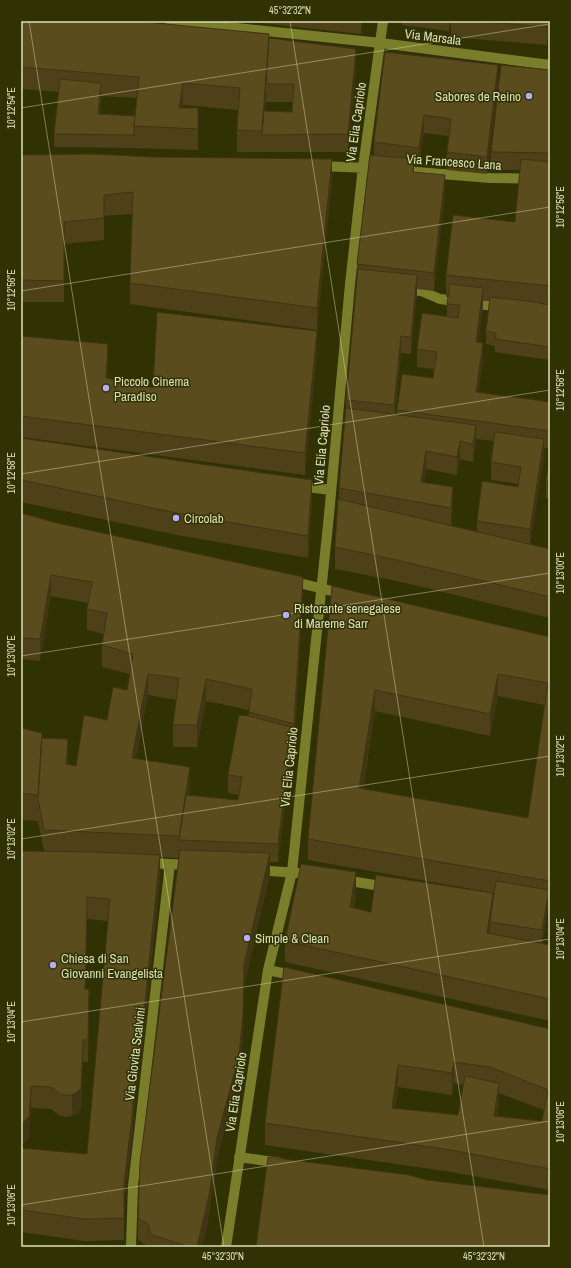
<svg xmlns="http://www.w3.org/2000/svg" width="571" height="1268" font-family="'Archivo Narrow',sans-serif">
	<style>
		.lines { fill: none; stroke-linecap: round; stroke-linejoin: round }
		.minor { stroke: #7a7e2b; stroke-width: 10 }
		.wall { fill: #4e4119; fill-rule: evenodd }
		.shaded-wall { fill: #403514 }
		.building { fill: #5b4c1d; stroke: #403514; fill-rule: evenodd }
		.ticks { fill: none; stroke: #dce0b8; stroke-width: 1; stroke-opacity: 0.45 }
		.poi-dot { fill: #b8abf7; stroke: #303204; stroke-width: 1.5 }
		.labels { text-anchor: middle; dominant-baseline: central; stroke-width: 3; stroke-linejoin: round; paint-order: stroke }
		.street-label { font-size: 13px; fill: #dce0b8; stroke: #303204 }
		.poi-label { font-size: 13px; fill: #dce0b8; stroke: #303204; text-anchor: start }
		.neatline { fill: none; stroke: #dce0b8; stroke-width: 1.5 }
		.ticks-label { font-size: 10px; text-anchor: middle; fill: #dce0b8 }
	</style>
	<rect width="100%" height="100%" fill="#303204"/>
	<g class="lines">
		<path class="minor" d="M170,21L381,43L550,65
			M319,166L369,168
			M405,171L490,178L550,179
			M404,290L421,291L440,299L502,307
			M299,486L331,490
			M291,581L344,594
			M147,863L191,865
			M256,870L298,873
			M344,880L387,887
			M268,970L296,976
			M239,1157L281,1163
			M131,1247L133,1186L170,864
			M226,1247L268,970L292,872L329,515L350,284L363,167L383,21"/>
	</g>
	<path class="wall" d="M21,21L269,38L356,67L348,152H237V130L238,110L183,105V108H198V150L134,148L54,147V134L59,92L21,89ZM101,96L137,98L135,116L100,114ZM266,99V102H293L292,112L265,111Z
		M242,21H362L361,34Z
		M402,21H451L449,31L402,25Z
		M451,21H550L547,45L451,37Z
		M385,52L498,83L487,174L447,170V152L449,136L424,133L419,166L414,165V172L445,193L434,291L417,289L411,354L401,353L395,415H397V410L433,378L434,369L417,367V349L447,317V304L448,297H446V275L515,222L520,170H491V152L550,70V360L495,352V346L486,344V331L490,301H483V306L478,342L483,361L478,392L550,402V448H544V457L530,544L550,549V618L397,581L335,569V547L339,500V488L346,412V400L357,278V264L374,155V142ZM476,439L494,441L491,462V480L518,484V487L477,521V532L451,526L453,505L424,482L426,469L457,475L460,459L473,462L476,443Z
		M21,155L332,181L317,330L130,304V283L132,214L104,216V240L64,244V302H21Z
		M21,336L108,366L107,378L153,388L317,353L305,475L21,437Z
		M21,438L312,502L308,558L177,535L21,502Z
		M550,460V499L546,498V480Z
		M21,513L303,599L294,745L291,758L278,862H270V874L244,986L243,1037L239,1076L217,1159L209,1217L202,1247H149L138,1240V1218L179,858L160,857V877L144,1034L135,1099L132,1139L124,1204V1240L84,1241L21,1232V1148L87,1154L108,921L87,919L85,989L89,1010L88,1062H83L81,1109L77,1114L72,1116L66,1117L60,1116L51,1109L31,1108L29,1139L21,1145L44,851L38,821L21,820V728L42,738L68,761V765L76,766L127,690L130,674L102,667V645L104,634L87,630V609L88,603L51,596L40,661L21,659ZM148,695L176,700L173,725V747H197L206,701L249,710V716L228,775V793L239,795L238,800L189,795L190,788L136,759Z
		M332,586L550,637V903H549L542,943L550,945V1021L285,962V941L356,894L354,908L371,912L493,903L494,893L308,860V839ZM498,696L545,705L528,818L363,789L375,711L490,736Z
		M284,967L550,1029V1190L451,1172L265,1145V1123ZM454,1083L463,1085L458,1115L395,1108L398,1087L452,1095ZM499,1093L544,1110L542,1121L497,1116L499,1105Z"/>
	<path class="shaded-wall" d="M361,21H362L361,34Z
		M449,21H451L449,31Z
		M548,21H550L547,45V27Z
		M269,34L266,84V99L263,135H262Z
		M356,49V67L348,152V134Z
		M498,65V83L487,174V157Z
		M101,83V96L98,127V114Z
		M183,83V105L180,128L179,108Z
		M424,115V133L419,166V148Z
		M332,159V181L317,330V308Z
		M414,159V176L413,172Z
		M445,175V193L434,291V273Z
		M417,275V293L411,354V337Z
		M483,288V306L476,360V342Z
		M317,331V353L305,475V453Z
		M401,336V353L394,423V405Z
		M483,343V361L476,410V392Z
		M108,344V366L106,400V378Z
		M476,425V443L473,462V444Z
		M544,439V457L530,547V529Z
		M460,441V459L457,475V457Z
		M426,451V469L421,500V482Z
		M312,480V502L308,558V536Z
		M453,487V505L451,526V508Z
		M51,575V596L40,661V639Z
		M303,577V599L294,745L291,758L278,862V844L291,741L294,728Z
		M148,674V695L132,780V758Z
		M498,674V696L490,736V714Z
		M206,679V701L197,747V725Z
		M375,690V711L359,810V788Z
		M68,739V761L66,786V764Z
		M190,767V788L182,840H179V836Z
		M270,853V874L244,986L243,1037L239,1076L217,1159L209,1217L202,1247H197L217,1138L244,964Z
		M160,855V877L144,1034L135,1099L132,1139L124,1204V1183L135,1077Z
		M356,872V894L350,929V907Z
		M549,890V903L542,943V930Z
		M493,893V915L490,922V935L487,933Z
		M87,897V919L85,1010V989Z
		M89,989V1010L88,1062V1040Z
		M83,1040V1062L81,1109L77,1114L72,1116V1095Z
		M454,1062V1083L452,1095V1073Z
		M398,1065V1087L392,1129V1108Z
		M499,1083V1105L494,1138V1116Z
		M31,1086V1108L29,1139L21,1145V1124Z"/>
	<path class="building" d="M21,21H135L269,34L262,131L237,130L240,88L183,83L179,108H198V129L134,126L139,77L21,67Z
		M476,21H548L547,27Z
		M269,38L356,49L348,134L262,135L264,111L292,112L294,84H266Z
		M385,52L498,65L487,157L447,152L451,119L424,115L419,148L374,142Z
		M501,65L550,70V153L491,152Z
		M60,79L101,83L98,114L135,116L134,126V135L54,134Z
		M92,154L153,157L332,159L317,308L130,283L133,192L104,195V218L64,222V281L21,280V155Z
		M370,155L414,159L413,172L445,175L434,273L357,264Z
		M521,159L550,162V286L446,275L453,215L515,222Z
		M358,269L417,275L411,337L401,336L394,405L346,400Z
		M450,284L483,288L476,342L483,343L476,392L550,402V431L397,410L402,374L433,378L437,352L417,349L422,313L458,318L460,305L447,304Z
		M490,297L528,301L550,305V347L495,339L496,333L486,331Z
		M157,312L317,331L305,453L21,416V336L108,344L106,378L153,388Z
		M346,408L476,425L473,444L460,441L457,457L426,451L421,482L453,487L451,508L339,488Z
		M495,432L544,439L530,529L477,521L482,481L518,487L521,467L491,462Z
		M21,438L312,480L308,536L177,513L21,480Z
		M550,460V481L546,480Z
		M338,499L550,549V597L397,560L335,547Z
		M21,513L57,523L303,577L294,724L249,712L252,689L206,679L197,725H173L179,678L148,674L132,758L190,767L179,836L44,830L38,799L42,738L68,739L66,764L76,766L84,715L107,720L113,687L127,690L133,654L102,645L107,613L87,609L92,582L51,575L40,639L21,638Z
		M332,586L550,637V881L308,839ZM498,674L548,683L528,818L359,788L375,690L490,714Z
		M239,715L249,716L294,728L291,741L278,844L179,840L186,795L238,800L242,777L228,775Z
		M21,728L42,733L38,795L21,793Z
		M180,850L270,853L244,964L243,1015L239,1055L217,1138L209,1195L197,1247H189L150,1234L149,1225L138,1218L140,1163Z
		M21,851L94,852L160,855L144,1012L135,1077L132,1117L124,1183V1218L84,1219L21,1210V1148L87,1154L110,899L87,897L85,989H89L88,1040H83L81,1088L77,1092L72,1095H66L60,1094L51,1087L31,1086L29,1117L21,1124Z
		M301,864L356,872L350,907L371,912L376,875L493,893L487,933L550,945V999L285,941Z
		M496,881L549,890L542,930L490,922Z
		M284,967L550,1029V1169L451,1150L265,1123ZM454,1062L490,1067L548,1090L542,1121L494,1116L499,1083L465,1076L458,1115L392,1108L398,1065L452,1073Z
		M268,1157L409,1175L427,1180L550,1195V1247H256Z"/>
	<path class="ticks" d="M29,21L224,1247M290,21L484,1247M21,108L550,24M21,291L550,207M21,474L550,390M21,656L550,573M21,839L550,756M21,1022L550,939M21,1205L550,1121"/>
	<g class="poi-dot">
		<circle cx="529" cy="96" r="4"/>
		<circle cx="106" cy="388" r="4"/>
		<circle cx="176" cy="518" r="4"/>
		<circle cx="286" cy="615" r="4"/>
		<circle cx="247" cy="938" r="4"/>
		<circle cx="53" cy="965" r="4"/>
	</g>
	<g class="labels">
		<g class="street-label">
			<text transform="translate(433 37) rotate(7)">Via Marsala</text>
			<text transform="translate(356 122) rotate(-82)">Via Elia Capriolo</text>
			<text transform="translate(454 162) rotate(4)">Via Francesco Lana</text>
			<text transform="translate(322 445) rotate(-85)">Via Elia Capriolo</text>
			<text transform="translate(289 767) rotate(-84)">Via Elia Capriolo</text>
			<text transform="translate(135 1054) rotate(-83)">Via Giovita Scalvini</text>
			<text transform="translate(236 1092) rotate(-81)">Via Elia Capriolo</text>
		</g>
		<g class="poi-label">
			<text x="521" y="96" text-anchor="end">Sabores de Reino</text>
			<text x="114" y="381">Piccolo Cinema<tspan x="114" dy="15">Paradiso</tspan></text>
			<text x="184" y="518">Circolab</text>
			<text x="294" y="608">Ristorante senegalese<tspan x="294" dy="15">di Mareme Sarr</tspan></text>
			<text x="255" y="938">Simple &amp; Clean</text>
			<text x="61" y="958">Chiesa di San<tspan x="61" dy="15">Giovanni Evangelista</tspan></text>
		</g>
	</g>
	<rect width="571" height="1268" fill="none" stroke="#303204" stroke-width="44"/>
	<rect x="22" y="22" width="527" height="1224" class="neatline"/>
	<g class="ticks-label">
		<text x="290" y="14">45°32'32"N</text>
		<text transform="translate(11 108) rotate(-90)" y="4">10°12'54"E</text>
		<text transform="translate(560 207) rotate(-90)" y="4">10°12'56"E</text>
		<text transform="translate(11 290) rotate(-90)" y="4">10°12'56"E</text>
		<text transform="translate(560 390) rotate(-90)" y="4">10°12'58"E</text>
		<text transform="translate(11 473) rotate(-90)" y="4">10°12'58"E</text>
		<text transform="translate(560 573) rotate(-90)" y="4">10°13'00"E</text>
		<text transform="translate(11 656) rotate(-90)" y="4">10°13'00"E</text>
		<text transform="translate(560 756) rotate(-90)" y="4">10°13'02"E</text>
		<text transform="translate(11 839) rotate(-90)" y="4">10°13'02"E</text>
		<text transform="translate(560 939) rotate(-90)" y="4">10°13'04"E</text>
		<text transform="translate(11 1022) rotate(-90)" y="4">10°13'04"E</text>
		<text transform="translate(560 1122) rotate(-90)" y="4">10°13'06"E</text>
		<text transform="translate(11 1205) rotate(-90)" y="4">10°13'06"E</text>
		<text x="223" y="1260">45°32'30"N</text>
		<text x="484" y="1260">45°32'32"N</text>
	</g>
</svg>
